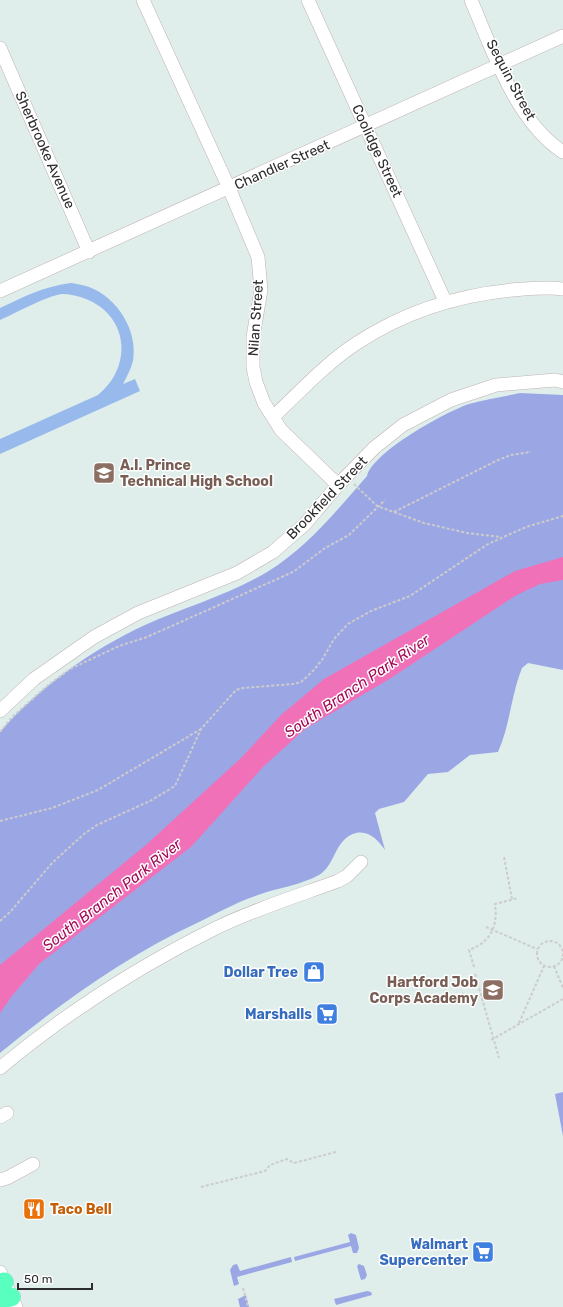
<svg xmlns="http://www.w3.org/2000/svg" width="563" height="1307" font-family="Rubik,sans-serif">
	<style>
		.green { fill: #9ba7e5 }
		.pitch { fill: #97b9ec }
		.water { fill: #f171b9 }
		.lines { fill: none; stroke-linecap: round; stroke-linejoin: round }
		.minor-casing { stroke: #c0b2b2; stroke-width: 14 }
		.highway-casing { stroke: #ccc; stroke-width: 20 }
		.path { stroke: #ccc; stroke-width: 2; stroke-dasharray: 3 2; stroke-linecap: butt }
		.minor { stroke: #fff; stroke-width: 13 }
		.highway { stroke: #59ffbe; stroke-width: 19 }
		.labels { text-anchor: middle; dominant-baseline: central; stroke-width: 3; stroke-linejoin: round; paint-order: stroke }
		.street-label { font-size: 14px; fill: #2c2c2c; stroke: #fff }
		.education-label { font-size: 14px; font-weight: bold; fill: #785e54; stroke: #fff; text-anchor: start }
		.shop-label { font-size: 14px; font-weight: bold; fill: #366cbe; stroke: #fff; text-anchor: end }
		.food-label { font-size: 14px; font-weight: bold; fill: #c56008; stroke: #fff; text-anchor: start }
		.water-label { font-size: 15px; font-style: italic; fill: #a20b54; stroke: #fff }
	</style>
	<rect width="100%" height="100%" fill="#dfeeea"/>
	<path class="green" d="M520,393L563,395V670L528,663L522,668C511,695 510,726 498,752L470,755L448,772L428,774L404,802L379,809L375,813L385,850C379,841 369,830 356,833C334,839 336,865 319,875C301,885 277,888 258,895C237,902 217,913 197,923C126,956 61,1003 0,1053V732C38,688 91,650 145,625C185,607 229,595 267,572C307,548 337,510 367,476C373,452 445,412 469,404C485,399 503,397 520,393Z
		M563,1092V1136L555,1094Z
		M351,1233L356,1235L359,1248L357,1253H353L351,1246L295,1261L294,1257L350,1242L348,1235Z
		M291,1257L292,1262L237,1277L239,1284L234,1286L230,1270L233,1265L237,1264L240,1271Z
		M359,1264L364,1266L367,1275L365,1279L361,1280L357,1266Z
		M367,1291L371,1292L372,1295L336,1305L334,1299Z
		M246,1295L249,1307H240L238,1299Z"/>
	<path class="pitch" d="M71,283C77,284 84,285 89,287C118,298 138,331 133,361C131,369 127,376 123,384L135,379L140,391L0,454V439L98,395C133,367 129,316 86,299C79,296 70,294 62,294C46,296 16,313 0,320V308C23,297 45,286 71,283Z"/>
	<path class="water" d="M563,557V580L540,584L515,596L391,678L305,729L263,767L191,847L39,964L12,996L0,1013V965L147,844L241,758L281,715L324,679L515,571Z"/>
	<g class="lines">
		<g class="minor-casing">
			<path id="minor" d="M143,0L229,188L258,257L261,290L253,337V367L256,382L264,403L281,430L338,485
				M308,0L445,301
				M471,0C492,49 516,122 563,152
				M0,48L89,252
				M0,291L563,36
				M273,417C300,392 326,363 357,343C407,310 465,293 524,289C537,288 550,287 563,289
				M0,711L34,679L94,637L138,613L237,573L273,552L305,524L338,485L374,448L403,425L451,400L496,385L555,380L563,382
				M0,1068C66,1013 139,966 216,928C255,909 297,896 338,881L347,876L361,862
				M0,1117L7,1113
				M0,1180L7,1178L33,1164
				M0,1272L16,1307"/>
		</g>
		<g class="highway-casing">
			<path id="highway" d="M0,1283L4,1282
				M0,1299L11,1297"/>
		</g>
		<path class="path" d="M354,484L377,506L424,523L467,533L501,537
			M394,512L498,460L511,455L531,452
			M0,732L12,717L47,686L70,669L119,646L147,637L293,572L325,548L349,535L385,500
			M0,821L52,808L98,790L201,729
			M504,857L512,899
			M0,921L11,911L52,863L84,834L97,825L150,801L175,786L201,729L236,690L243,688L293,684L301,682L312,672L322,660L334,639L348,624L371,611L410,596L488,544L526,527L563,516
			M486,927L537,949
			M537 954a13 13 0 1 1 26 0a13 13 0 1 1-26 0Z
			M554,966L563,988
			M474,967L469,950C491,942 498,926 495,904L518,898
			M475,974L499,1058
			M438,1001L463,995L462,991
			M519,1023L544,966
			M491,1040L563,999
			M201,1187L265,1171L270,1165L287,1159L294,1163L336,1152
			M243,1288L248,1307"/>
		<use href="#minor" class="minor"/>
		<use href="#highway" class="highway"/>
	</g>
	<defs>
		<g id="school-square" transform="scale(1.15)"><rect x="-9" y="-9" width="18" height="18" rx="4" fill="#8d6e63" stroke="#fff"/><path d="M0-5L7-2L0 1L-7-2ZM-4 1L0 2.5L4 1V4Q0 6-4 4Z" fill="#fff"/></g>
		<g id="shop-square" transform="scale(1.15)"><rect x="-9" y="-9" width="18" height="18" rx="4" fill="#3f7fe0" stroke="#fff"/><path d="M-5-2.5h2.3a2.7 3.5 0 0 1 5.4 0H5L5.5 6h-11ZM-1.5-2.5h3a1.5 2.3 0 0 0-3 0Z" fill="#fff"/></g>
		<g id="supermarket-square" transform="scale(1.15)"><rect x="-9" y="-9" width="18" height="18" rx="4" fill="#3f7fe0" stroke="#fff"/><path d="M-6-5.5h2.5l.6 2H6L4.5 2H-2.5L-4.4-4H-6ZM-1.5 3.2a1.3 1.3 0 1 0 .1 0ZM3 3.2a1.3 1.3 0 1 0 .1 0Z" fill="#fff"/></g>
		<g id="restaurant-square" transform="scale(1.15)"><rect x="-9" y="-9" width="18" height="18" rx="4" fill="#e8710a" stroke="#fff"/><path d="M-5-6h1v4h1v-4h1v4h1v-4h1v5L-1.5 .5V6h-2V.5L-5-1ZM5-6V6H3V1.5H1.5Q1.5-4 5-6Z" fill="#fff"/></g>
	</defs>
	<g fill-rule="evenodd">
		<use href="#school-square" x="104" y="473"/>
		<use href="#shop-square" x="314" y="972"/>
		<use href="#school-square" x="493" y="990"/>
		<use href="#supermarket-square" x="327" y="1014"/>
		<use href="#restaurant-square" x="34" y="1209"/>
		<use href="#supermarket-square" x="483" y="1252"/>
	</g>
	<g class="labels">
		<g class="street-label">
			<text transform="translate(511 80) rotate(62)">Sequin Street</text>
			<text transform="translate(45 150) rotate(66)">Sherbrooke Avenue</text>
			<text transform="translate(377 151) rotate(65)">Coolidge Street</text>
			<text transform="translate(282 165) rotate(-24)">Chandler Street</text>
			<text transform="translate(256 318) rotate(-86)">Nilan Street</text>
			<text transform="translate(327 498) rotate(-46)">Brookfield Street</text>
		</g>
		<g class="education-label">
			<text x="120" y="465">A.I. Prince<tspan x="120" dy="16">Technical High School</tspan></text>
			<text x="478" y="982" text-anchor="end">Hartford Job<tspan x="478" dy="16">Corps Academy</tspan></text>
		</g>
		<g class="shop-label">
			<text x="298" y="972">Dollar Tree</text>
			<text x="312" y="1014">Marshalls</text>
			<text x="468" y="1244">Walmart<tspan x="468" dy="16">Supercenter</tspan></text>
		</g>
		<g class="food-label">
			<text x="50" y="1209">Taco Bell</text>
		</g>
		<g class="water-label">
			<text transform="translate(357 686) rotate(-34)">South Branch Park River</text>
			<text transform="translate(112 895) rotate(-38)">South Branch Park River</text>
		</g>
	</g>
	<path d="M18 1283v6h74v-6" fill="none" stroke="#2c2c2c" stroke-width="2"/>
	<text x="24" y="1283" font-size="12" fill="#2c2c2c" stroke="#ffffff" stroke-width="3" paint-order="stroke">50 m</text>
</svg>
